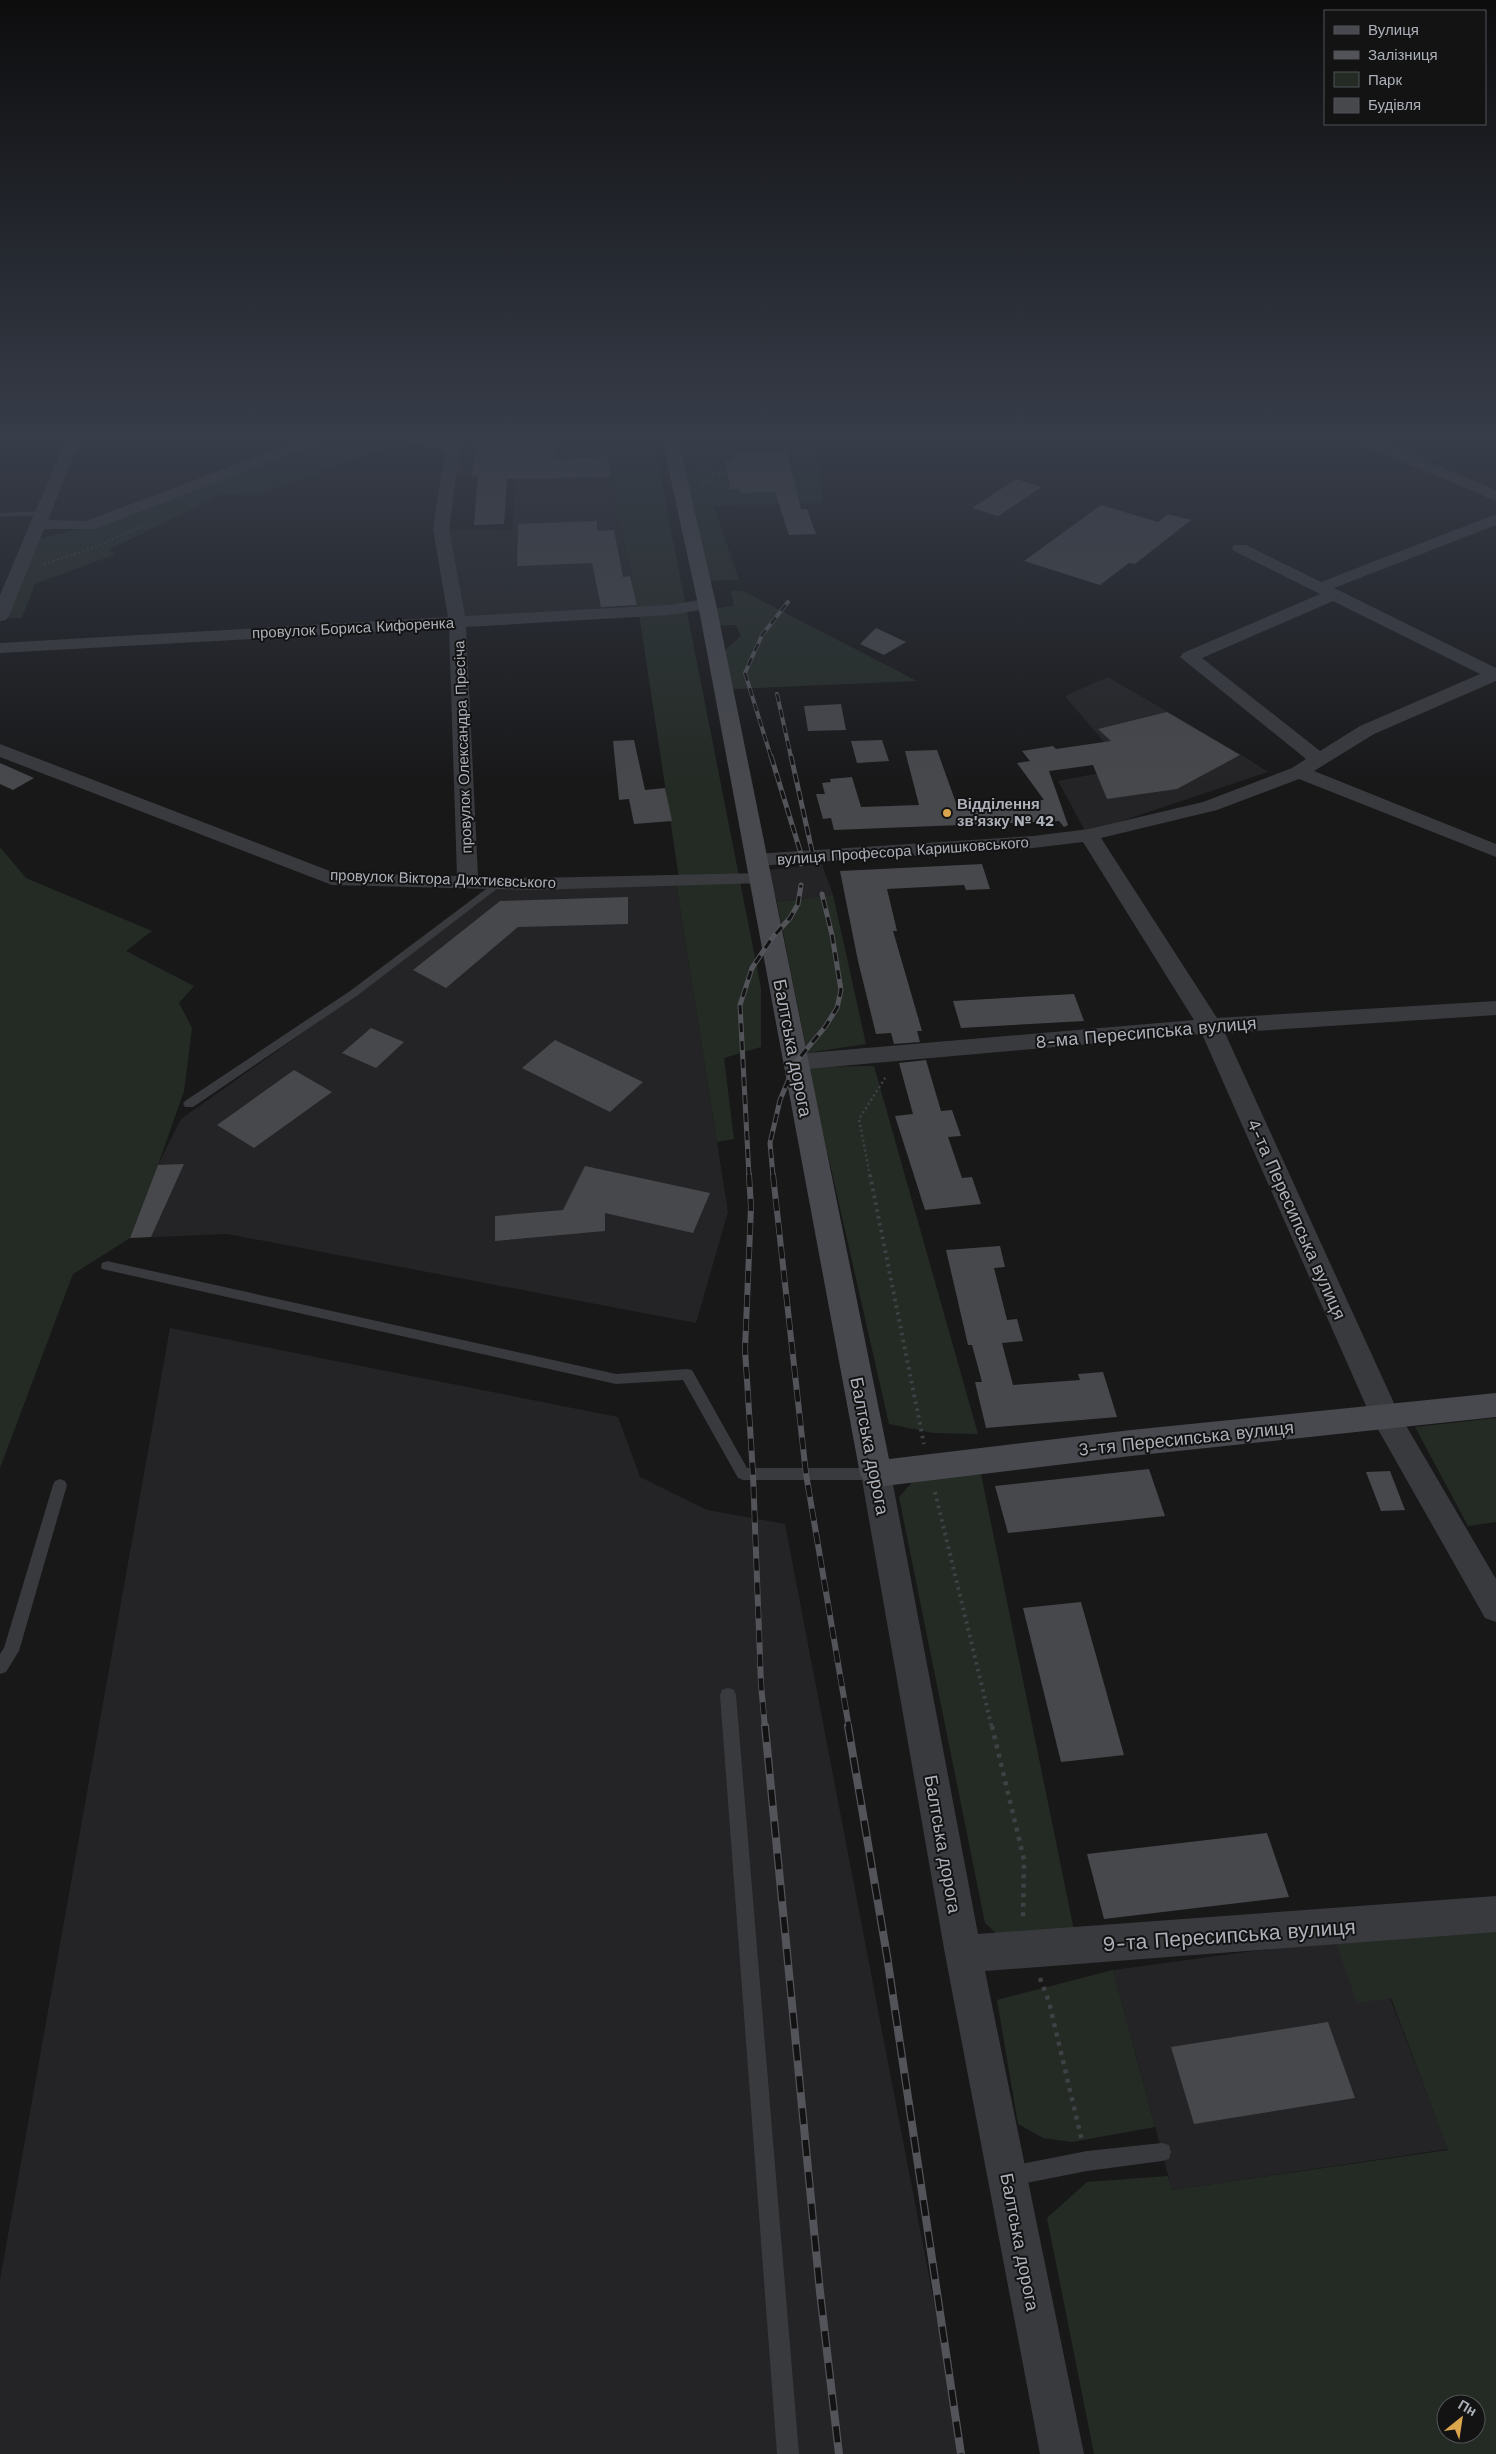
<svg xmlns="http://www.w3.org/2000/svg" width="1496" height="2454" font-family="'Work Sans',sans-serif">
	<style>
		.built { fill: #242426 }
		.green { fill: #242b25; fill-rule: evenodd }
		.building { fill: #47484c }
		.lines { fill: none; stroke-linecap: round; stroke-linejoin: round }
		.path-far3 { stroke: #3f4145; stroke-width: 2; stroke-dasharray: 2 2.5; stroke-linecap: butt }
		.path-far2 { stroke: #3f4145; stroke-width: 2.5; stroke-dasharray: 2 3; stroke-linecap: butt }
		.path-far1 { stroke: #3f4145; stroke-width: 4; stroke-dasharray: 2.5 4.5; stroke-linecap: butt }
		.path { stroke: #3f4145; stroke-width: 4.5; stroke-dasharray: 4 5.5; stroke-linecap: butt }
		.service { fill: #393a3e; fill-rule: evenodd }
		.minor { fill: #393a3e; fill-rule: evenodd }
		.secondary { fill: #48494e; fill-rule: evenodd }
		.rail-far3-casing { stroke: #535459; stroke-width: 4 }
		.rail-far2-casing { stroke: #535459; stroke-width: 5 }
		.rail-far1-casing { stroke: #535459; stroke-width: 6 }
		.rail-casing { stroke: #535459; stroke-width: 8 }
		.rail-far3 { stroke: #131314; stroke-width: 2.5; stroke-dasharray: 8; stroke-linecap: butt }
		.rail-far2 { stroke: #131314; stroke-width: 3; stroke-dasharray: 9; stroke-linecap: butt }
		.rail-far1 { stroke: #131314; stroke-width: 4.5; stroke-dasharray: 12; stroke-linecap: butt }
		.rail { stroke: #131314; stroke-width: 5.5; stroke-dasharray: 16; stroke-linecap: butt }
		.poi-dot { fill: #dba54e; stroke: #131314; stroke-width: 2 }
		.labels { text-anchor: middle; dominant-baseline: central; stroke-width: 4; stroke-linejoin: round; paint-order: stroke }
		.far-street-label { font-size: 15px; fill: #acb0b8; stroke: #131314 }
		.far-poi-label { font-size: 15px; font-weight: bold; fill: #acb0b8; stroke: #131314; text-anchor: start }
		.street-label { font-size: 18px; fill: #acb0b8; stroke: #131314 }
		.near-street-label { font-size: 21px; fill: #acb0b8; stroke: #131314 }
	</style>
	<rect width="100%" height="100%" fill="#181819"/>
	<path class="built" d="M423,439H605L609,473L638,610L460,620L444,529L512,530L516,476L450,477L454,447L445,440Z
		M1108,677L1245,757L1268,772L1086,833L1058,781L1126,768L1065,696Z
		M822,864L833,895L777,902L767,870Z
		M676,882L728,1212L696,1323L227,1234L130,1238L158,1165L181,1119L356,995L499,885Z
		M170,1328L618,1417L640,1477L707,1510L785,1524L963,2454H0V2280Z
		M1335,1940L1390,1998L1448,2149L1172,2190L1113,1970Z"/>
	<path class="green" d="M320,439L409,440L257,495L223,494L108,550L116,554L35,584L22,618H3L38,539L90,526Z
		M605,439H653L761,988V1047L724,1058L734,1139L717,1142L676,882L679,878L639,614L609,473Z
		M678,439H817L822,503L714,506L739,580L707,581Z
		M1367,439H1389L1443,457L1428,464Z
		M731,591H743L917,681L733,689L723,652L741,636L736,625L715,626L710,609L734,606Z
		M0,847L26,878L152,931L126,951L194,986L179,1003L192,1028L184,1091L158,1165L130,1238L73,1274L0,1468Z
		M833,895L866,1044L807,1053L777,902Z
		M874,1066L978,1434L933,1433L889,1424L808,1067Z
		M1496,1418V1522L1468,1526L1415,1427Z
		M981,1474L1077,1945L1014,1950L985,1923L899,1497L914,1480Z
		M1496,1928V2454H1094L1047,2218L1087,2182L1168,2176L1172,2190L1448,2150L1391,1998L1357,2003L1335,1940ZM1446,2404H1476V2434H1446Z
		M1113,1970L1155,2127L1072,2142L1043,2138L1018,2124L997,2000Z"/>
	<path class="building" d="M478,439L555,440V459L608,457L610,477L507,479L504,524L474,525L478,476L472,477Z
		M787,452L801,509H807L816,534L789,535L775,492L741,493L740,489H730L725,460H734L733,454Z
		M1016,479L1042,487L998,516L972,508Z
		M1101,505L1158,522L1168,514L1191,520L1135,564L1129,563L1100,585L1024,561Z
		M597,521V531L614,530L623,577L630,576L637,605L601,607L592,563L517,566L518,524Z
		M876,628L906,642L884,655L860,644Z
		M841,704L846,730L808,731L804,706Z
		M1167,712L1240,755L1177,789L1107,799L1093,765L1049,771L1068,825L1064,827L1059,821L834,830L831,818L823,819L816,794H825L822,783L831,782L830,779L852,777L861,807L919,805L905,751L937,750L956,803L1044,800L1017,763L1030,761L1022,751L1053,746L1056,749L1111,741L1098,729Z
		M634,740L645,790L665,788L672,821L634,824L629,799L619,800L613,741Z
		M882,740L889,761L857,763L851,741Z
		M0,763L34,778L13,790L0,784Z
		M982,864L990,889L966,890L964,885L887,889L897,931H893L922,1031H917L920,1042L894,1044L891,1033L876,1034L858,961L840,871Z
		M628,897V924L518,927L446,988L413,970L500,901Z
		M1074,994L1084,1021L961,1028L953,1001Z
		M371,1028L404,1042L376,1068L342,1053Z
		M555,1040L643,1082L610,1112L522,1068Z
		M926,1060L941,1111L952,1110L961,1136L948,1137L962,1178L972,1177L981,1204L925,1210L895,1116L913,1114L899,1063Z
		M294,1070L332,1092L254,1148L217,1125Z
		M184,1164L151,1237L130,1238L158,1165Z
		M585,1166L710,1193L693,1233L605,1213V1231L495,1241V1216L563,1210Z
		M1000,1246L1005,1267L994,1268L1007,1320L1017,1319L1023,1341L1002,1343L1013,1385L1080,1380L1078,1374L1103,1372L1117,1417L986,1428L975,1382H982L972,1345H968L946,1250Z
		M1149,1469L1165,1516L1008,1533L995,1486Z
		M1390,1471L1405,1510L1381,1511L1366,1472Z
		M1081,1602L1124,1755L1061,1762L1023,1608Z
		M1267,1833L1289,1897L1104,1919L1087,1854Z
		M1328,2022L1355,2098L1194,2124L1171,2047Z"/>
	<g class="lines">
		<path class="path-far3" d="M696,466H701L713,473L712,482H701
			M713,473H727
			M44,564L90,549L145,525"/>
		<path class="path-far2" d="M870,1176L859,1119L887,1075"/>
		<path class="path-far1" d="M870,1175L924,1444
			M935,1492L992,1728"/>
		<path class="path" d="M992,1726L1024,1860L1023,1920
			M1040,1978L1049,2002L1082,2141"/>
		<path class="service" d="M46,511V515H43L0,517V513Z
			M498,880L503,883L502,885L358,995L193,1107H185L183,1104L185,1101L350,991Z
			M107,1261L616,1374L687,1369L692,1370L747,1468H876L881,1470L883,1474L881,1478L876,1480H743L738,1478L683,1380L616,1384L102,1269L101,1266L102,1263Z
			M60,1479L65,1481L67,1485L19,1651L6,1672L0,1674V1654L4,1648L53,1485L55,1481Z
			M728,1688L734,1690L736,1695L799,2454H777L720,1695L722,1690Z
			M1162,2143L1169,2145L1171,2152L1169,2159L1162,2161L1087,2171L1011,2186L1004,2183L1001,2176L1004,2169L1011,2166L1087,2151Z"/>
		<path class="minor" d="M66,439H80L48,520L86,521L304,439H325L323,442L94,529H44L9,616L6,620L0,621V595Z
			M404,439H436L458,444L460,447L449,529L465,616L668,605L707,599L713,600L716,604L713,608L707,609L668,615L466,627L478,876L535,878L760,873L767,875L771,879L767,883L535,890L332,885L0,757V744L335,873L457,876L449,628L0,653V643L448,617L433,529L445,450L406,442Z
			M1354,439H1374L1496,490V501L1356,442Z
			M1496,514V525L1334,588L1496,668V681L1374,734L1314,771L1496,844V857L1299,779L1217,810L1101,838L1217,1018L1496,1001V1015L1225,1033L1398,1412L1496,1579V1622L1485,1618L1371,1417L1202,1034L796,1070L788,1068L784,1062L788,1056L796,1054L1194,1020L1083,842L1033,848L756,866L749,864L746,860L749,856L756,854L1033,836L1089,829L1203,802L1292,768L1306,759L1180,657L1183,653L1320,594L1234,551L1232,548L1234,545H1246L1321,582ZM1333,601L1480,674L1360,726L1320,751L1202,658Z
			M876,1462L887,1465L891,1474L978,1934L1496,1896V1932L985,1971L1084,2454H1040L945,1954L861,1474L865,1465Z"/>
		<path class="secondary" d="M662,439H678L716,604L889,1459L1131,1430L1496,1393V1417L1131,1456L876,1487L865,1483L860,1474L698,604Z"/>
		<g class="rail-far3-casing">
			<path id="rail-far3" d="M777,694L791,757
				M771,757L745,673L762,635L788,602"/>
		</g>
		<g class="rail-far2-casing">
			<path id="rail-far2" d="M771,756L802,857L801,864
				M791,756L814,860
				M749,1176L740,1005L752,968L772,938L790,918L798,904L801,885
				M773,1176L770,1143L780,1100L796,1062L825,1027L837,1008L841,990L832,935L822,894"/>
		</g>
		<g class="rail-far1-casing">
			<path id="rail-far1" d="M749,1175L751,1207L745,1349L753,1474L761,1684L765,1728
				M773,1175L806,1474L849,1728"/>
		</g>
		<g class="rail-casing">
			<path id="rail" d="M765,1726L820,2292L839,2454
				M848,1726L887,1956L961,2454"/>
		</g>
		<use href="#rail-far3" class="rail-far3"/>
		<use href="#rail-far2" class="rail-far2"/>
		<use href="#rail-far1" class="rail-far1"/>
		<use href="#rail" class="rail"/>
	</g>
	<linearGradient id="sky" x2="0" y2="1"><stop stop-color="#0d0d0e"/><stop offset="0.56" stop-color="#373d49"/><stop offset="1" stop-color="#373d49" stop-opacity="0"/></linearGradient>
	<rect width="1496" height="783" fill="url(#sky)"/>
	<circle class="poi-dot" cx="947" cy="813" r="5"/>
	<g class="labels">
		<g class="far-street-label">
			<text transform="translate(353 628) rotate(-3)">провулок Бориса Кифоренка</text>
			<text transform="translate(463 747) rotate(-92)">провулок Олександра Пресіча</text>
			<text transform="translate(903 851) rotate(-4)">вулиця Професора Каришковського</text>
			<text transform="translate(443 879) rotate(2)">провулок Віктора Дихтиєвського</text>
		</g>
		<g class="far-poi-label">
			<text x="957" y="804">Відділення<tspan x="957" dy="17">зв'язку № 42</tspan></text>
		</g>
		<g class="street-label">
			<text transform="translate(1146 1032) rotate(-5)">8-ма Пересипська вулиця</text>
			<text transform="translate(793 1048) rotate(79)">Балтська дорога</text>
			<text transform="translate(1297 1219) rotate(66)">4-та Пересипська вулиця</text>
			<text transform="translate(1186 1438) rotate(-6)">3-тя Пересипська вулиця</text>
			<text transform="translate(870 1446) rotate(79)">Балтська дорога</text>
			<text transform="translate(943 1844) rotate(80)">Балтська дорога</text>
			<text transform="translate(1020 2242) rotate(79)">Балтська дорога</text>
		</g>
		<g class="near-street-label">
			<text transform="translate(1229 1935) rotate(-4)">9-та Пересипська вулиця</text>
		</g>
	</g>
	<rect x="1324" y="10" width="162" height="115" fill="#131314" stroke="#505256"/>
	<rect x="1334" y="26" width="25" height="8" fill="#48494e" stroke="#505256"/>
	<text x="1368" y="35" font-size="15" fill="#acb0b8">Вулиця</text>
	<rect x="1334" y="51" width="25" height="8" fill="#535459" stroke="#505256"/>
	<text x="1368" y="60" font-size="15" fill="#acb0b8">Залізниця</text>
	<rect x="1334" y="72" width="25" height="15" fill="#242b25" stroke="#505256"/>
	<text x="1368" y="85" font-size="15" fill="#acb0b8">Парк</text>
	<rect x="1334" y="98" width="25" height="15" fill="#47484c" stroke="#505256"/>
	<text x="1368" y="110" font-size="15" fill="#acb0b8">Будівля</text>
	<g transform="translate(1461 2419) rotate(30)"><circle r="24" fill="#131314" stroke="#505256"/>
	<path d="M0-4L9 19L0 12L-9 19Z" fill="#dba54e"/>
	<text y="-8" font-size="14" font-weight="bold" text-anchor="middle" fill="#acb0b8">Пн</text>
	</g>
</svg>
